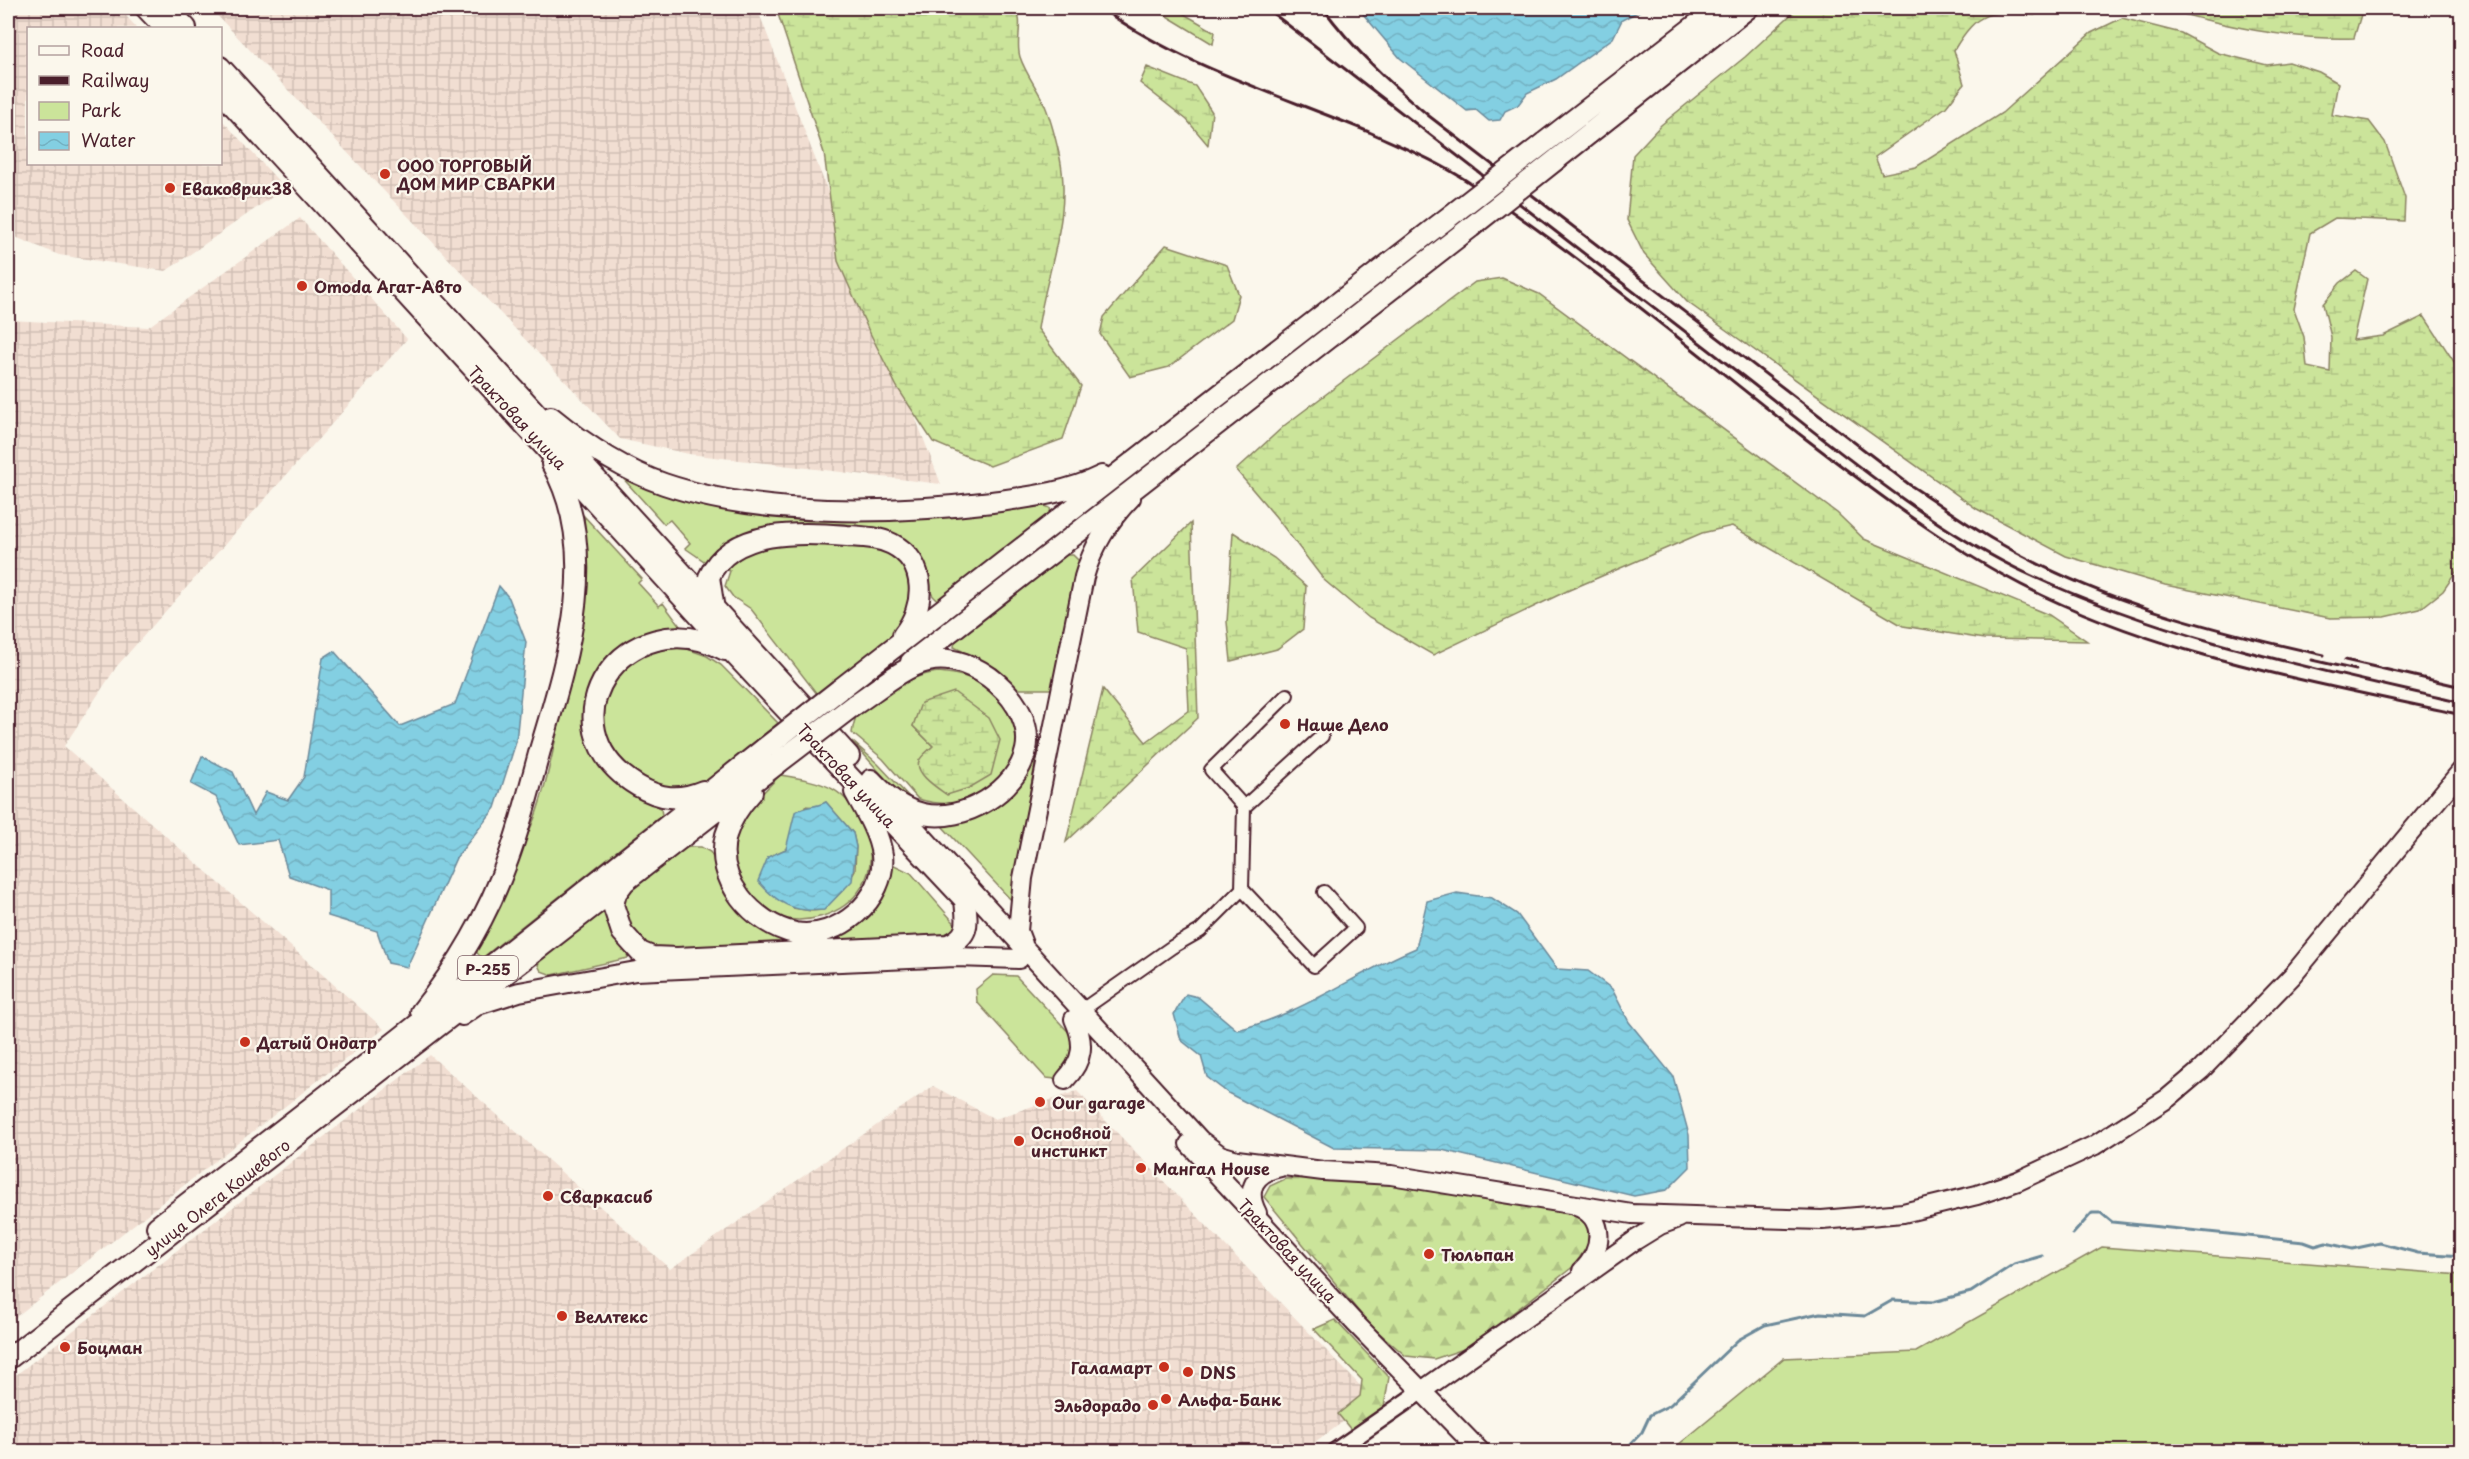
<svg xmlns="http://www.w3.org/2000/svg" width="2469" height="1459" font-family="'Playpen Sans',sans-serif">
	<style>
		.industrial { fill: url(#industrial-grid) }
		.green { fill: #cbe49a; stroke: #8a8262; stroke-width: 1.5; fill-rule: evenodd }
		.forest { fill: url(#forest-firs); stroke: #8a8262; stroke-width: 1.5 }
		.wetland { fill: url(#wetland-marsh); stroke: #8a8262; stroke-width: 1.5 }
		.water { fill: url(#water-waves); stroke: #6c8999; stroke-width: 1.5 }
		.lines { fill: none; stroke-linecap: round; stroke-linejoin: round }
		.stream { stroke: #6c8999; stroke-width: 3 }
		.minor-casing { stroke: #4a1f2b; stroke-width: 16 }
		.tertiary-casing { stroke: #4a1f2b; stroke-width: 20 }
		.secondary-casing { stroke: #4a1f2b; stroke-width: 22 }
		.primary-casing { stroke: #4a1f2b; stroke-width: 24 }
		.minor { stroke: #fbf7ec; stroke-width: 12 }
		.tertiary { stroke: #fbf7ec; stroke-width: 15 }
		.secondary { stroke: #fbf7ec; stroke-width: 18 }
		.primary { stroke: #fbf7ec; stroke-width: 20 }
		.rail { stroke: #4a1f2b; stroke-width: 3 }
		.primary-bridge-casing { stroke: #4a1f2b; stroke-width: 24; stroke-linecap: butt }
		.primary-bridge { stroke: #fbf7ec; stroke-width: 20 }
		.poi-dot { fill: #c8321e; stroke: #fbf7ec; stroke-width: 2 }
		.labels { text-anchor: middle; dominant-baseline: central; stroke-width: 4.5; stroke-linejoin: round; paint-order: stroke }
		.shield { fill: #fbf7ec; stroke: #7f6065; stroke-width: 1.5 }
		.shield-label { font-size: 15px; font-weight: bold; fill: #4a1f2b }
		.poi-label { font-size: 16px; font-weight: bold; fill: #4a1f2b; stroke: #fbf7ec; text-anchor: start }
		.street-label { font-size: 16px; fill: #4a1f2b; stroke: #fbf7ec }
	</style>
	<defs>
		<pattern id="industrial-grid" width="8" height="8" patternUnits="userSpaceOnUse" patternTransform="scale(1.5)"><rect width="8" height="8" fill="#f1ded2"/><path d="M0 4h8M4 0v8" fill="none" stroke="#d0beb4"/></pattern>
		<pattern id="forest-firs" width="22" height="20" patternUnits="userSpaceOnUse" patternTransform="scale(1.5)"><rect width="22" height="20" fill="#cbe49a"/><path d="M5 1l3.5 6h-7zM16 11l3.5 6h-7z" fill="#b0c385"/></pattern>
		<pattern id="wetland-marsh" width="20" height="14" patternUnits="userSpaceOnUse" patternTransform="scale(1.5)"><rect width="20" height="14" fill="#cbe49a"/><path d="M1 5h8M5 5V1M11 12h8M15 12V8" fill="none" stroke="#b0c385"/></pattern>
		<pattern id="water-waves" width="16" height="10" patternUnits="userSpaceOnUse" patternTransform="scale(1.5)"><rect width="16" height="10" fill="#83cfe2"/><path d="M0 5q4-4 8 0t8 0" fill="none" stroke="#73b1c2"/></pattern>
	</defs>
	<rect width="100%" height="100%" fill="#fbf7ec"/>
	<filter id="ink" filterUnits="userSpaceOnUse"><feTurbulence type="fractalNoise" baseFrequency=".0167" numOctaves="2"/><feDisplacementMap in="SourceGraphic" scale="12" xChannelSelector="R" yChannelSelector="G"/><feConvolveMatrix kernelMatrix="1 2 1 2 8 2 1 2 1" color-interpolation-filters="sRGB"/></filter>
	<g filter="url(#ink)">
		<path class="industrial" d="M8,8H119L137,28H28V164H220L221,119L285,188L166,271L59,255L8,234Z
			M210,8H757L941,484L689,454L620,439Z
			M300,218L407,339L117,666L64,746L384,1029L8,1323V320L148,327Z
			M430,1055L670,1269L933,1086L995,1119L1077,1091L1373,1399L1303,1452H8V1381Z"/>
		<path class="green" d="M610,464L723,503L1040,504L1050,508L1051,514L938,600C924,593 928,562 914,548C895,528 844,521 818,525C784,530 749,544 715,554L707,563L685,548L690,543L670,520L664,524Z
			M584,516L642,579L638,583L659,606L663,603L680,626L652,631L626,645L587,708L634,789L661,809L662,815L482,958L477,953V947C496,904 518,861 535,817C546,787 552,755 559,724C578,648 591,596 584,516Z
			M791,541L877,545L907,564L913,592L900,629L817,694L751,609L733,597L725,586L730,571L724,569C740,550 767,547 791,541Z
			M1063,555H1073L1080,562L1054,689H1019L996,668L954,647L955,639Z
			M679,646L707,656L721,665L778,723C760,738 742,752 724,767C718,772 711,780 703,784C665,799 616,768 605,730C596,697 623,663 652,650C660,647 671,647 679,646Z
			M939,672C975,675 1001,688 1014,722C1016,727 1020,735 1020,740C1018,767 989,796 963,802C949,805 932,803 918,799L883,759L852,733C853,727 854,720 857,715C868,696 917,674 939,672ZM922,703L948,795L919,761L933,746L913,726Z
			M852,741L878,764L912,800L897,792Z
			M1037,752L1011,900L942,826C987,821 1023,796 1037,752Z
			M780,775C823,782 847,786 865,830C899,919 756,960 735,867C732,853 732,837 739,823C749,805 766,790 780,775ZM826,802L853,833L856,847L855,870L844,889L823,910L811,911L793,908L768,857L786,849L805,806L818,807Z
			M692,847H701L710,852C717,862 717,876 722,887C744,933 780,932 824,939L890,863L911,873L958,927L946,934L665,955L631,936L621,898L683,848Z
			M606,912L626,949L628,958L552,975L541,971L538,965L540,961L597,915Z
			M993,975L1016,976L1077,1041L1074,1063L1056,1079L1046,1078L977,1002L976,989Z
			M2102,1247L2461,1275V1451L1672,1450L1784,1358L1916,1352Z"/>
		<path class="forest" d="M1391,1175L1571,1212L1588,1225V1245L1574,1266L1467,1348L1434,1359L1406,1356L1369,1324L1264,1197L1270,1186L1285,1179Z
			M1335,1320L1389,1377L1384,1407L1352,1431L1338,1414L1360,1396L1362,1380L1314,1329Z"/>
		<path class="wetland" d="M776,8H1016C1024,23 1015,41 1020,57C1025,72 1036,87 1043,101C1051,118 1056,140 1060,158C1072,217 1046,272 1038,329L1081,386L1063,439L990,466L933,442L897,387L868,329L838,261L824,153Z
			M1130,8H1174L1215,32L1213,44L1157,10Z
			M1798,8H2029L2034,15C1990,10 1978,10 1954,50L1964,84L1946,107L1875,157L1882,174L1916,167L2002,113L2091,33L2122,18L2181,33L2218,53L2267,65L2289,62L2319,72L2338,83L2332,115L2369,121L2385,142L2405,198L2404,221L2335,218L2310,233L2294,309L2304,337L2307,367L2330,372L2331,337L2323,304L2340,283L2356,271L2367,279L2353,340L2383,336L2424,316L2453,360L2462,379L2461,565L2443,591L2420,609L2385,617L2330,618L2165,585L2066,556L1977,509L1687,302L1644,254L1627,220L1633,155L1661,125L1745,57Z
			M2161,8H2363L2354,38C2288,40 2224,26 2161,8Z
			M1147,67L1195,86L1212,112L1208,145L1187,120L1140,83Z
			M1166,245L1227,265L1239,295L1232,319L1169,367L1130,377L1100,334L1104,317Z
			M1502,278L1539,294L1837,513L1864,539L2049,615L2087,641L1984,639L1903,626L1732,526L1702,533L1567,591L1433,655L1369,618L1324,580L1276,517L1236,470L1285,425L1475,282Z
			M1191,523L1198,718L1066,842L1103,689L1146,742L1189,710L1186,648L1138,632L1133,579Z
			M1233,532L1274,558L1306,586L1303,629L1277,649L1231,661L1227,622Z
			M954,692L989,718L1000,740L991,775L969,788L947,795C939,789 914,774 919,761C921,756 929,750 933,746L913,726L921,703Z"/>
		<path class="water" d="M1358,8H1645L1622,20L1613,38L1556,79L1527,93L1518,105L1505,111L1500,120L1489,121L1476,110L1467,111L1400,58Z
			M499,586L509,598L526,642L516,742L495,808L456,858L407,967L388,963L377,931L328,916V890L289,876L278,840L239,845L216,797L191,784L202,756L233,772L253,815L266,792L288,800L304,777L323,658L334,651L400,726L455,704Z
			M826,802L853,833L856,847L852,881L824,910C793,913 777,903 758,881L768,857L786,849L795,812C806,805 815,808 826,802Z
			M1457,893L1492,898L1517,914L1557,969L1588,971L1612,989L1629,1022L1673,1076L1689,1135L1690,1167L1667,1190L1634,1196L1442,1150L1334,1148L1228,1093L1207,1077L1201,1056L1181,1040L1174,1014L1186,994L1198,997L1237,1030C1300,1015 1356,973 1416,948L1427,901Z"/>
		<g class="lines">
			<path class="stream" d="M2073,1234L2092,1213H2101L2112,1222L2304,1242L2315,1246L2326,1243L2352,1249L2380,1243L2418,1253L2462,1256
				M1623,1452L1642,1432L1650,1415L1670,1405L1738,1340L1765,1325L1820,1313L1865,1316L1893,1300L1933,1302L1971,1292L2014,1264L2042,1256"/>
			<g class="minor-casing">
				<path id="minor" d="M1244,807L1322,736
					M1242,889L1314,966L1356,928L1324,892
					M1082,1010L1172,947L1200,931L1242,889L1244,807L1211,770L1287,695"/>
			</g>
			<g class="tertiary-casing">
				<path id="tertiary" d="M1334,1452L1423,1390"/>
			</g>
			<g class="secondary-casing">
				<path id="secondary" d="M890,801L1200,1140L1220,1155L1237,1160L1323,1171L1391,1175L1632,1214L1822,1220L1903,1213L1977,1195L2018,1181L2095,1145L2168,1098L2201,1070L2293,975L2462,770
					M1023,944L1018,931L1023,878L1084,577C1092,548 1110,519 1131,498
					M462,1016L478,1005L519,992L636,971L956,957L1019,959
					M1065,1080C1084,1060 1085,1043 1074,1019
					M1189,1144L1355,1323L1481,1452
					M1576,1206C1607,1217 1603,1252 1582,1271
					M1257,1213C1245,1190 1254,1172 1281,1167
					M1423,1390L1634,1241L1660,1225L1679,1218"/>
			</g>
			<g class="primary-casing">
				<path id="primary" d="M146,8L165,28
					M167,8L186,28
					M220,67L849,756
					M220,91L735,655L965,900C967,922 971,935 948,945L677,958L652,957L640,952L622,932L613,905L616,893L625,881
					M1544,143L1718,8
					M1557,159L1748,8
					M551,417C584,444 623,470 664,484C761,517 891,514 992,502C1030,497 1068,493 1102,476
					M714,610L709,577C731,528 803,532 847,536C862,537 878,537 892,544C928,562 926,607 903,635
					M911,662L1471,227
					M839,690L1458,210
					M854,705C876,691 902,667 928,661C973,650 1036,703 1026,750C1017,791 964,823 923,814C901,809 886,796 871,780
					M703,791C679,801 660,799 638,786C537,725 626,597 725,650
					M752,792C741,804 731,818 726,835C714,879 753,924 795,933C837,941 887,899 882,855C879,833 866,812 855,792
					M421,1012C457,968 489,913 508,859C521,824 530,786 540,750C567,660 602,553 552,464
					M157,1227L398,1040L765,748
					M8,1359L778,763"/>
			</g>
			<use href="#minor" class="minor"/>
			<use href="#tertiary" class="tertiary"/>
			<use href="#secondary" class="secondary"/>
			<use href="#primary" class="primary"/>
			<path class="rail" d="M1101,8C1182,66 1278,94 1369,132C1402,147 1437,161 1467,181C1584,258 1692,350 1802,436C1866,485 1930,534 2001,574C2142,653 2305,680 2462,715
				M1266,8C1422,129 1578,250 1735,370C1826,440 1926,527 2030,575C2170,640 2312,668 2462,703
				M1323,8C1353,49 1390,83 1429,116L1910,485C1938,503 1965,523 1994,540C2095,600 2210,630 2324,655
				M2312,660L2356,670
				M2345,660L2462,687"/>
			<g class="primary-bridge-casing">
				<path id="primary-bridge" d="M1458,210L1544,143
					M1471,227L1557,159
					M765,748L839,690
					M778,763L854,705"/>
			</g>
			<use href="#primary-bridge" class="primary-bridge"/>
		</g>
	</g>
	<g class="poi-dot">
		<circle cx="385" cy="174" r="6"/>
		<circle cx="170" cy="188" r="6"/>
		<circle cx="302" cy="286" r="6"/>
		<circle cx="1285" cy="724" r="6"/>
		<circle cx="245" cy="1042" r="6"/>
		<circle cx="1040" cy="1102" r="6"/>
		<circle cx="1019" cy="1141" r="6"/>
		<circle cx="1141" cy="1168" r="6"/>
		<circle cx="548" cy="1196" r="6"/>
		<circle cx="1429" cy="1254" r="6"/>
		<circle cx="562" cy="1316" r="6"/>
		<circle cx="65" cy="1347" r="6"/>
		<circle cx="1164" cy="1367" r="6"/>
		<circle cx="1188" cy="1372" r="6"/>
		<circle cx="1166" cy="1399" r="6"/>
		<circle cx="1153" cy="1405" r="6"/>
	</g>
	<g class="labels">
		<rect class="shield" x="458" y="956" width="60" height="24" rx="4.5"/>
		<g class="shield-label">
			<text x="488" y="968">Р-255</text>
		</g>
		<g class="poi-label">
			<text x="397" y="165">ООО ТОРГОВЫЙ<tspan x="397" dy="18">ДОМ МИР СВАРКИ</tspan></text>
			<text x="182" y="188">Еваковрик38</text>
			<text x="314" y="286">Omoda Агат-Авто</text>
			<text x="1297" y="724">Наше Дело</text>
			<text x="257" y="1042">Датый Ондатр</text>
			<text x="1052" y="1102">Our garage</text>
			<text x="1031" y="1132">Основной<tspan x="1031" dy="18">инстинкт</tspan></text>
			<text x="1153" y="1168">Мангал House</text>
			<text x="560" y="1196">Сваркаcиб</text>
			<text x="1441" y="1254">Тюльпан</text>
			<text x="574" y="1316">Веллтекс</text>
			<text x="77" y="1347">Боцман</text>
			<text x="1152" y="1367" text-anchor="end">Галамарт</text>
			<text x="1200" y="1372">DNS</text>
			<text x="1178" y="1399">Альфа-Банк</text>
			<text x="1141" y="1405" text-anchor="end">Эльдорадо</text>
		</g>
		<g class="street-label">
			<text transform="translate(518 417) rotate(47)">Трактовая улица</text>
			<text transform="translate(847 775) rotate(47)">Трактовая улица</text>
			<text transform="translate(217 1197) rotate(-38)">улица Олега Кошевого</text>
			<text transform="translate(1288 1250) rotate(47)">Трактовая улица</text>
		</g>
	</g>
	<rect width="2469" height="1459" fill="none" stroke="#fbf7ec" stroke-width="30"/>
	<rect x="15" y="15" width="2439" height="1429" fill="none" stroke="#4a1f2b" stroke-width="2" filter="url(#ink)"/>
	<rect x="27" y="27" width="195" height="138" fill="#fbf7ec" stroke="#b4a19f" stroke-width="1.5"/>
	<rect x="39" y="46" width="30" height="9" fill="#fbf7ec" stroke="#b4a19f" stroke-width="1.5"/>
	<text x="81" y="57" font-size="18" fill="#4a1f2b">Road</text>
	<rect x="39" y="76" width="30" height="9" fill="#4a1f2b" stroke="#b4a19f" stroke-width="1.5"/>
	<text x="81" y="87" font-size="18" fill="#4a1f2b">Railway</text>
	<rect x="39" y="102" width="30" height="18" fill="#cbe49a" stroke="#b4a19f" stroke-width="1.5"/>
	<text x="81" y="117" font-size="18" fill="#4a1f2b">Park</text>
	<rect x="39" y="132" width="30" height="18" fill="url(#water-waves)" stroke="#b4a19f" stroke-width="1.5"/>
	<text x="81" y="147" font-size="18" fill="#4a1f2b">Water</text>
</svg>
